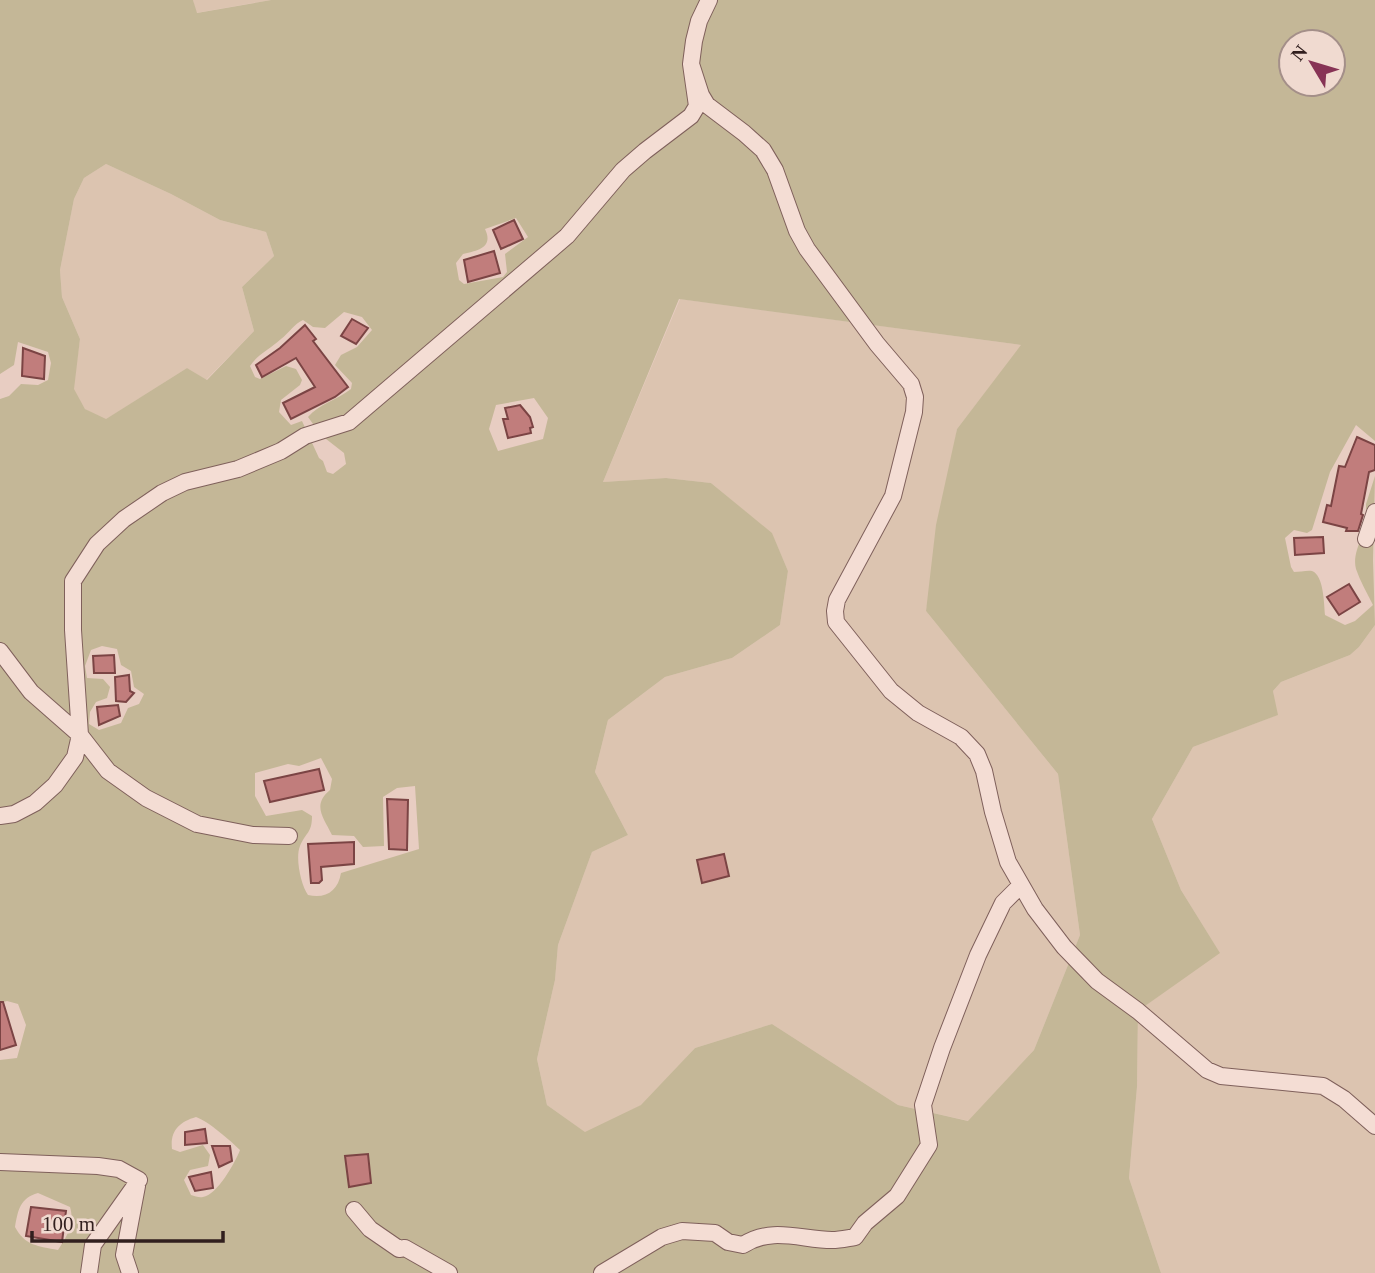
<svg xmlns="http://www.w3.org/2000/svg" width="1375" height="1273" font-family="'Times New Roman',serif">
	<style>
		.farmland { fill: #dcc4b0 }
		.green { fill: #c4b797; fill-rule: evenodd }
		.building { fill: #c17d7c; stroke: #7b4444; stroke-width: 2 }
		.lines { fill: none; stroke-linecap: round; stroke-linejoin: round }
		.minor-casing { stroke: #7f605b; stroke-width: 18 }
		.minor { stroke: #f4ddd4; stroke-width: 16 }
	</style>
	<rect width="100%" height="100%" fill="#e8cdc2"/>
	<path class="farmland" d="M193,0H271L196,13Z
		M106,164L171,194L220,220L266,232L274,256L242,287L254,331L206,380L187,368L105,420L85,409L73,389L80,339L62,297L60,270L74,199L84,178Z
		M680,299L1022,345L957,429L926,611L1058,774L1080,935L1034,1050L969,1121L898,1105L772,1024L695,1048L642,1105L586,1133L547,1105L537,1059L555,980L558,945L592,852L628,835L595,772L608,720L665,677L732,658L780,625L788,571L772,534L711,483L666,478L603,482Z
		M1375,625V1273H1161L1129,1178L1137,1087L1138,1011L1219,952L1181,890L1152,819L1193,747L1277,715L1273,691L1281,682L1350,655L1359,647Z"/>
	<path class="green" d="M0,0H193L197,13L271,0H1375V441L1356,425L1330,472L1312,530L1307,533L1294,530L1285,538L1291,567L1294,572C1299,572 1308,570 1312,571C1324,575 1324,605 1325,615L1345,625L1355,621L1373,605C1367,593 1360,581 1356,569C1351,551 1368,529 1372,511L1366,509V504L1375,476L1373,560L1375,625L1359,647L1350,655L1281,682L1273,691L1278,715L1193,747L1152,819L1181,890L1220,953L1138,1011L1137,1087L1129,1178L1161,1273H0V1060L17,1058L26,1025L18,1004L7,1001L0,1003V399L9,396L21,384L38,385L48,380L51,363L48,352L18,342L14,365L0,374ZM1291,42H1333V84H1291ZM106,164L171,194L220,220L266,232L274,256L242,287L254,331L207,380L187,368L106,419L85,409L74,389L80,339L62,297L60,270L74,199L84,178ZM516,218L528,237L505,254L507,272L503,277L464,284L459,280L456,263L463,254C477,251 494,248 485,229ZM679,299L1021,345L957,429L936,525L926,611L1058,774L1080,935L1034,1050L968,1121L898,1105L772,1024L695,1048L641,1105L585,1132L547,1105L537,1059L555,980L558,945L592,852L628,835L595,772L608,720L665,677L732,658L780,625L788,571L772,533L711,483L666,478L603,482ZM344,312L362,317L372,330L357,347L341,355L335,365L352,383L351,389C337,400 319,404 308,417L321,435L344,453L346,464L333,474L327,472L323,461L319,458L302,421L291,425L279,412L281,400L300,385L302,380L296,369L286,366L260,379L255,377L250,366C258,354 270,349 281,339C289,333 294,324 303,320L313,327L325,328ZM534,398L548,418L543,439L498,451L489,429L496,405ZM102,646L117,649L121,665L131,671L134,687L144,694L139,704L128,708L121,723L99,730L89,724L90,712L96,702L107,698L110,687L103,679L87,678L85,666L91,650ZM321,758L332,779L330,790C312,805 323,817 332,835L354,836L363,847L384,846L383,797L397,788L415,786L419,849L341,873C338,891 326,899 308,895C301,885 295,858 300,846C306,832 312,833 312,816L302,810L266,816L255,796V773L288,764L299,766ZM196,1117C208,1121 231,1141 240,1150C235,1163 217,1195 203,1197C199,1198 195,1196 191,1195L184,1180L190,1170L208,1166L210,1155L203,1145L180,1152L172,1149C170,1131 179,1122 196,1117ZM38,1193L70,1207C75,1224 67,1236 58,1250C38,1246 25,1246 15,1227C18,1210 20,1198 38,1193Z"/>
	<path class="building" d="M514,220L523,239L501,249L493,230Z
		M494,251L500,273L468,282L464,260Z
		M352,319L368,328L356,344L341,336Z
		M305,325L316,339L313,341L348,387L335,397L291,419L283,403L315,387L296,358L262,377L256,365L280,348Z
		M23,348L45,356L44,379L22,376Z
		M520,405L530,417L533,427L530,428L531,433L508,438L503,419H508L505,408Z
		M1357,437L1375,445V470L1369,472L1361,514L1363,515L1358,531H1346L1347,528L1323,522L1327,505L1331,506L1339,466L1345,467Z
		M1323,537L1324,553L1295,555L1294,538Z
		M1349,584L1360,602L1339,615L1327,597Z
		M114,655L115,673H94L93,656Z
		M129,675L130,691L134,693L126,702L116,701L115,677Z
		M118,705L120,716L99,725L97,707Z
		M319,769L324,790L270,802L264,781Z
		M387,799L408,800L407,850L389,849Z
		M354,842V864L321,867L322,880L319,883H311L308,844Z
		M724,854L729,876L702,883L697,860Z
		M0,1002H3L16,1045L0,1050Z
		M205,1129L207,1143L185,1145V1132Z
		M212,1146H230L232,1161L219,1167Z
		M368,1154L371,1183L349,1187L345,1156Z
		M211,1172L213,1188L195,1191L189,1177Z
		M31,1207L66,1211L62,1242L26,1236Z"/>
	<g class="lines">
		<g class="minor-casing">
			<path id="minor" d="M691,64L701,95L707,105L744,133L763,150L775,170L797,231L807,249L877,344L911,384L915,397L914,412L893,496L837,600L835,611L836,622L891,691L918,713L961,737L977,754L984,771L993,812L1008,862L1035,909L1064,947L1097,981L1138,1011L1207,1070L1221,1076L1323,1086L1344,1099L1375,1126
				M1366,539L1375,512
				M0,651L31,692L80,735L108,771L146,798L197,824L253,835L289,836
				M0,816L14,814L35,803L55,785L75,757L80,735L73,630V581L97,544L124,519L162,493L185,482L238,469L281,451L305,436L349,422L567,236L623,170L645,151L691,116L697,106L691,64L694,41L699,21L709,0
				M0,1162L98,1166L119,1169L139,1180
				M354,1210L370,1229L399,1249L405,1248L449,1273
				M89,1273L93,1245L139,1180
				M130,1273L124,1255L137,1186
				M602,1273L662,1237L682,1231L715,1233L728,1242L743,1245C772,1226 802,1240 832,1240C840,1240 848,1238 855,1237L865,1223L897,1196L929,1145L923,1105L942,1048L978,955L1003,903L1020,886"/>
		</g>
		<use href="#minor" class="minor"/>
	</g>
	<g transform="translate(1312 63) rotate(308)"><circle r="33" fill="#f0dad0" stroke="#a48f89" stroke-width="2"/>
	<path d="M0-5L12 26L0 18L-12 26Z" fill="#873355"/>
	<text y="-10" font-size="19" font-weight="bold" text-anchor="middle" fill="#311f1e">N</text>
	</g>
	<path d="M32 1231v10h191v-10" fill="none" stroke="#311f1e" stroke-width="3.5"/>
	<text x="42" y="1231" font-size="21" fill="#311f1e" stroke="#f0dad0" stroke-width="5" paint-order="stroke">100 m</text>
</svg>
